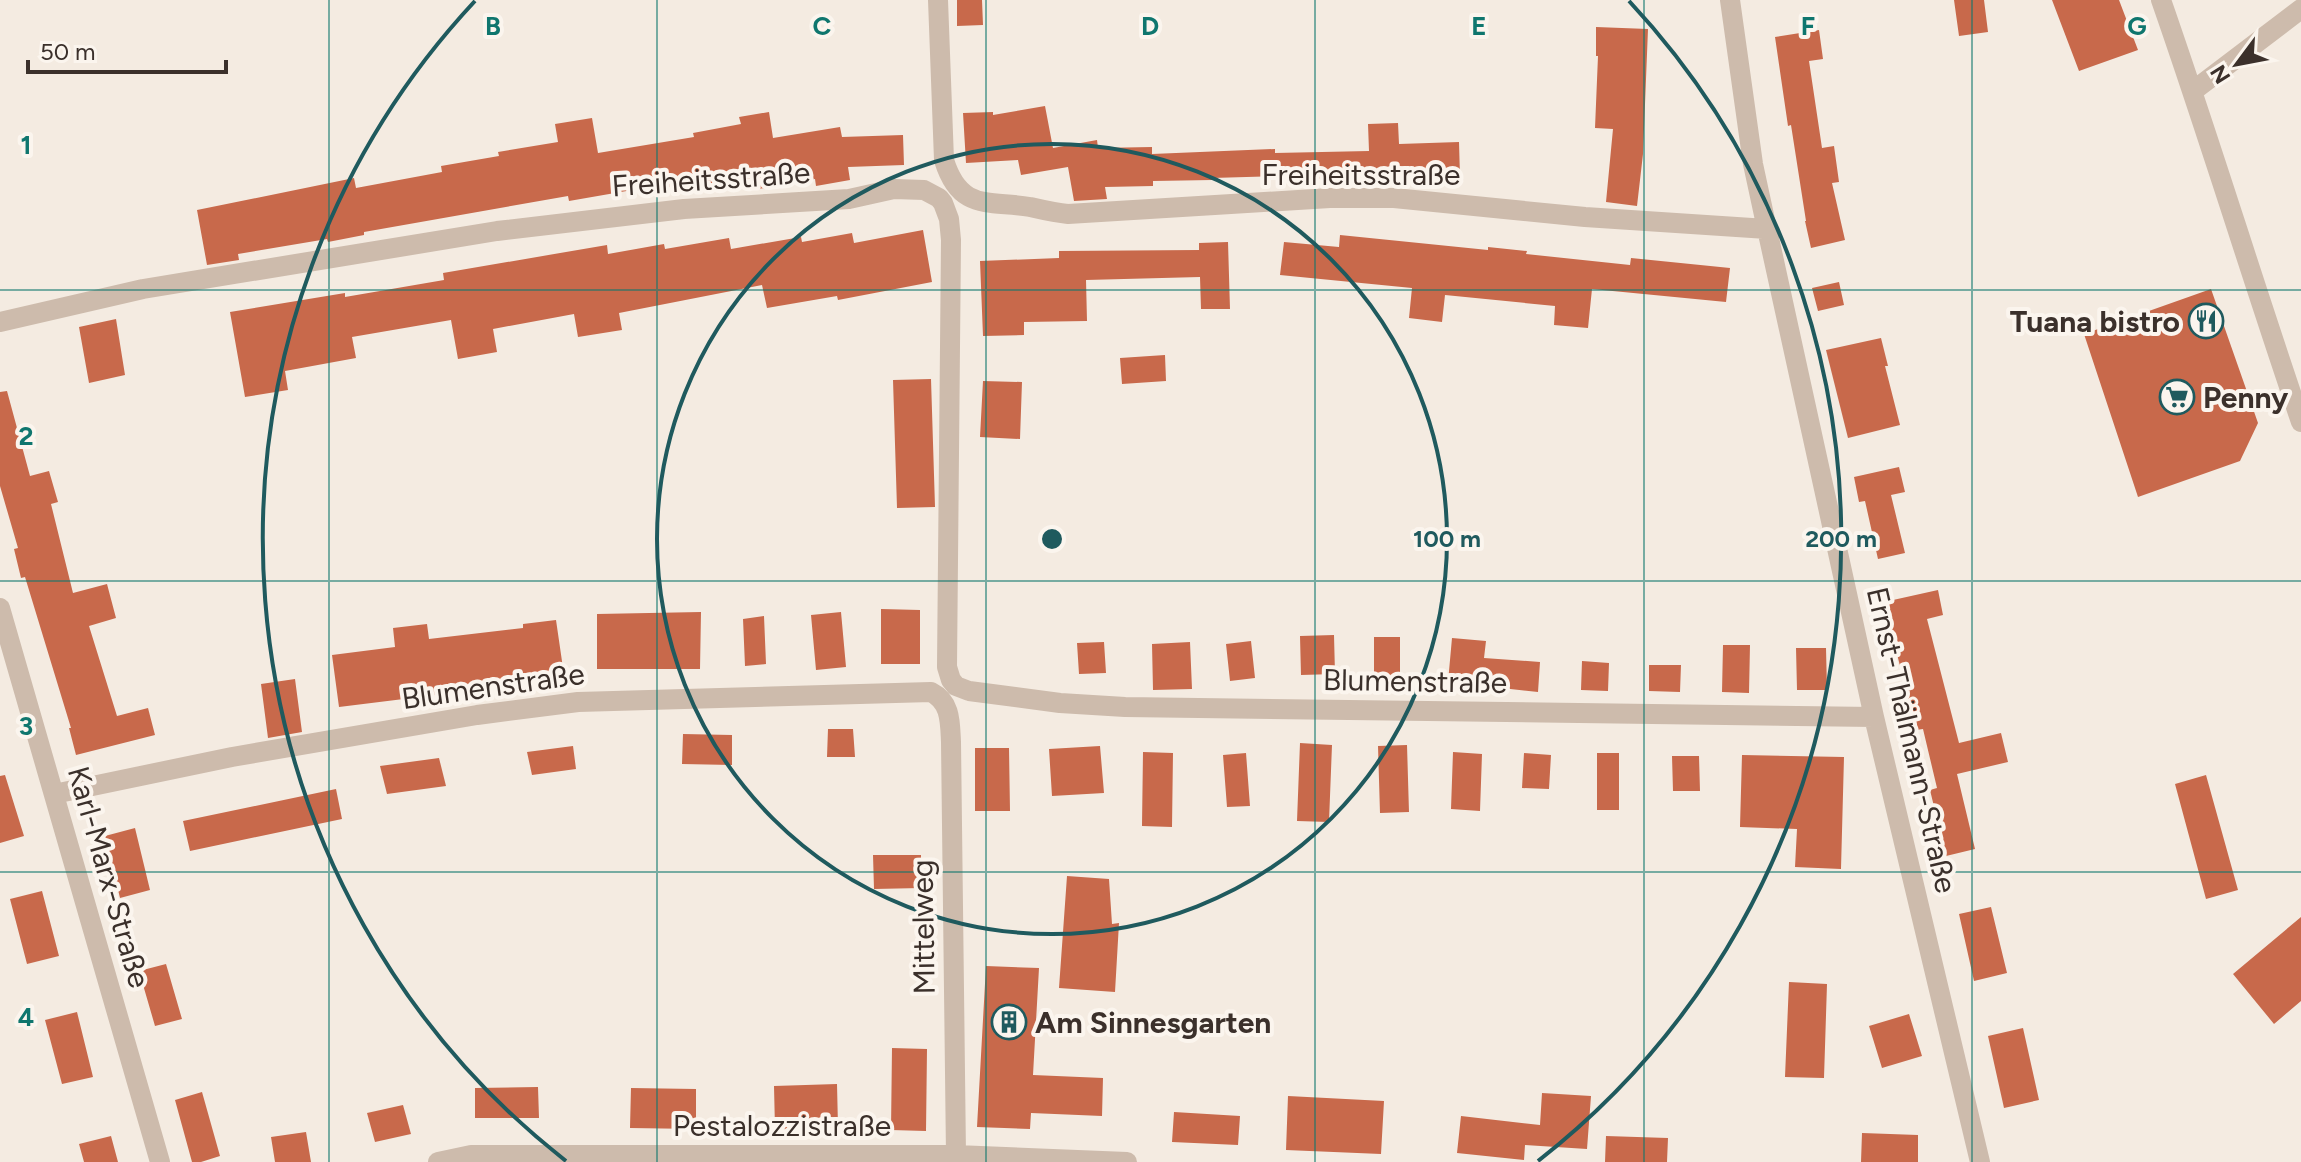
<svg xmlns="http://www.w3.org/2000/svg" width="2301" height="1162" font-family="Figtree,sans-serif">
	<style>
		.building { fill: #c8694b }
		.lines { fill: none; stroke-linecap: round; stroke-linejoin: round }
		.minor { stroke: #cdbbac; stroke-width: 20 }
		.grid { fill: none; stroke: #0f766e; stroke-width: 2; stroke-opacity: 0.55 }
		.ring { fill: none; stroke: #1f5a5e; stroke-width: 4 }
		.labels { text-anchor: middle; dominant-baseline: central; stroke-width: 8; stroke-linejoin: round; paint-order: stroke }
		.street-label { font-size: 30px; fill: #3b302b; stroke: #fbf5ee }
		.poi-label { font-size: 30px; font-weight: bold; fill: #3b302b; stroke: #fbf5ee; text-anchor: start }
		.grid-label { font-size: 26px; text-anchor: middle; font-weight: bold; fill: #0f766e; stroke: #fbf5ee; stroke-width: 8; stroke-linejoin: round; paint-order: stroke }
		.centre { fill: #1f5a5e; stroke: #fbf5ee; stroke-width: 4 }
		.ring-label { font-size: 24px; text-anchor: middle; font-weight: bold; fill: #1f5a5e; stroke: #fbf5ee; stroke-width: 8; stroke-linejoin: round; paint-order: stroke }
	</style>
	<rect width="100%" height="100%" fill="#f4ebe1"/>
	<path class="building" d="M957,0H982L983,25L957,26Z
		M1954,0H1984L1988,32L1959,36Z
		M2052,0H2119L2138,50L2079,71Z
		M1596,27L1648,29L1643,154L1637,206L1606,202L1613,129L1595,128L1598,56H1596Z
		M1819,30L1823,59L1809,61L1822,148L1834,146L1839,182L1832,183L1845,240L1811,248L1805,221H1806L1791,125L1788,126L1775,37Z
		M1045,106L1053,148L1097,140L1098,148L1152,147V154L1275,149V153L1369,151L1368,124L1398,123L1399,144L1459,142L1460,177L1425,178L1424,172L1352,173L1353,178L1309,179V175L1212,178V180L1153,181V186L1105,187L1107,199L1074,201L1068,167L1021,175L1018,160L966,163L963,113L993,112V115Z
		M769,112L773,138L840,127L842,137L903,135L904,165L848,167L850,180L816,186L815,179L753,190L751,180L703,189L702,182L638,192V189L569,201L568,196L364,232V235L328,242L327,239L238,254L239,260L207,265L197,210L354,178L356,188L442,172L441,166L499,156L498,152L558,142L555,124L592,118L598,153L694,137L693,133L741,124L739,117Z
		M923,230L932,282L838,300L837,296L767,308L762,285L619,313L622,330L578,337L574,314L493,329L497,352L458,359L451,320L352,337L356,358L285,371L288,390L245,397L230,312L345,293V297L444,280L443,273L607,245L608,254L664,244L665,249L729,238L731,249L801,237L802,242L852,233L854,243Z
		M1340,235L1488,250V247L1527,251L1526,254L1630,265L1631,258L1730,268L1726,302L1592,289L1588,328L1554,325L1555,306L1445,295L1442,322L1409,318L1412,288L1280,275L1284,242L1339,247Z
		M1228,242L1230,309H1201L1200,277L1086,280L1087,321L1024,322V335L983,336L980,261L1059,258V251L1199,250V243Z
		M1839,282L1844,305L1818,311L1812,288Z
		M2211,289L2258,423L2240,461L2138,497L2084,334Z
		M116,319L125,375L89,383L79,327Z
		M1881,338L1888,366H1885L1900,425L1848,438L1826,350Z
		M1165,355L1166,381L1122,384L1120,358Z
		M931,379L935,507L897,508L893,380Z
		M983,381L1022,382L1020,439L980,437Z
		M7,391L30,476L49,471L58,502L51,504L73,593L107,584L116,618L89,626L117,716L148,708L155,735L76,755L69,728H71L25,577L21,578L14,549L18,548L0,486V392Z
		M1899,467L1905,492L1891,495L1905,553L1878,559L1865,501L1859,502L1854,477Z
		M1938,590L1943,615L1927,619L1959,743L2001,733L2008,762L1957,774L1975,849L1946,856L1930,790L1937,788L1923,729L1916,730L1884,602Z
		M881,609L920,610V664H881Z
		M701,612L700,669H597V614Z
		M841,612L846,667L816,670L811,615Z
		M764,616L766,664L745,666L743,619Z
		M556,620L564,675L436,691V695L339,707L332,655L395,647L393,628L427,624L429,639L523,628V624Z
		M1334,635L1335,674L1301,675L1300,636Z
		M1374,637H1400V688L1374,687Z
		M1452,638L1486,641L1484,658L1540,662L1538,692L1448,682Z
		M1251,641L1255,678L1230,681L1226,644Z
		M1104,642L1106,673L1079,674L1077,643Z
		M1190,642L1192,689L1153,690L1152,644Z
		M1723,645H1750L1749,693L1722,692Z
		M1796,648H1826L1827,690H1797Z
		M1582,661L1609,663L1608,691L1581,690Z
		M1649,665H1681L1680,692L1649,691Z
		M295,679L302,732L268,738L261,684Z
		M828,729H853L855,757H827Z
		M683,734L732,735V765L682,764Z
		M1300,743L1332,745L1329,822L1297,821Z
		M1407,745L1409,812L1380,813L1378,746Z
		M573,746L576,769L532,775L527,752Z
		M1100,746L1104,793L1052,796L1049,749Z
		M975,748H1009L1010,811H975Z
		M1143,752L1173,753L1172,827L1142,826Z
		M1453,752L1482,754L1480,811L1451,809Z
		M1246,753L1250,806L1227,807L1223,755Z
		M1524,753L1551,755L1549,789L1522,788Z
		M1597,753H1619V810H1597Z
		M1742,755L1844,757L1841,869L1795,867L1797,829L1740,827Z
		M1672,756H1699L1700,791H1673Z
		M439,758L446,786L387,794L380,766Z
		M5,775L24,836L0,843V776Z
		M2206,775L2238,890L2206,899L2175,784Z
		M336,789L342,819L190,851L183,821Z
		M135,828L150,890L120,898L105,836Z
		M873,855H921V888L874,889Z
		M1067,876L1109,879L1112,924L1119,923L1115,992L1059,988Z
		M42,891L59,956L27,964L10,899Z
		M1991,907L2007,973L1974,981L1959,914Z
		M2301,917V1001L2274,1024L2233,974Z
		M166,964L182,1019L155,1026L139,971Z
		M986,966L1039,968L1033,1075L1103,1078L1102,1116L1031,1113L1030,1129L977,1127Z
		M1789,982L1827,984L1824,1078L1785,1077Z
		M77,1012L93,1077L62,1084L45,1020Z
		M1909,1014L1922,1056L1882,1068L1869,1026Z
		M2023,1028L2039,1100L2004,1108L1988,1036Z
		M892,1048L927,1049L926,1131L891,1130Z
		M837,1084L838,1127L775,1129L774,1086Z
		M538,1087L539,1118H475V1088Z
		M631,1088L696,1089V1129L630,1128Z
		M202,1092L220,1156L201,1162H192L175,1100Z
		M1542,1093L1591,1096L1587,1149L1525,1145L1524,1160L1457,1153L1461,1116L1540,1125Z
		M1288,1096L1384,1101L1381,1154L1286,1150Z
		M403,1105L411,1134L375,1142L367,1113Z
		M1174,1112L1240,1116L1238,1145L1172,1142Z
		M306,1132L311,1162H275L271,1137Z
		M1862,1133L1918,1135V1162H1861Z
		M111,1136L118,1162H84L79,1144Z
		M1606,1136L1668,1138L1667,1162H1605Z"/>
	<g class="lines">
		<path class="minor" d="M938,0L944,160C960,212 989,200 1030,207C1043,210 1055,213 1068,214L1330,198H1394L1585,217L1767,229
			M1730,0L1753,164L1767,229L1874,717L1980,1162
			M2161,0C2210,140 2253,282 2301,422
			M2193,91L2301,9
			M0,322L143,289L497,231L684,209L849,199L894,189L924,190L939,198L943,203L949,219L951,240L947,667L951,680L956,686L969,691L1060,703L1125,707L1874,717
			M0,608L160,1162
			M54,794L232,757L477,715L578,702L931,692C951,702 950,722 951,742L956,1155
			M438,1162L471,1155H956L1127,1162"/>
	</g>
	<path class="grid" d="M329,0V1162M657,0V1162M986,0V1162M1315,0V1162M1644,0V1162M1972,0V1162M0,290H2301M0,581H2301M0,872H2301"/>
	<g class="ring">
		<circle cx="1052" cy="539" r="395"/>
		<path d="M566 1161A789 789 0 0 1 475 1M1629 1A789 789 0 0 1 1538 1161"/>
	</g>
	<defs>
		<g id="restaurant-ring" transform="scale(1.8)"><circle r="9.5" fill="#fbf5ee" stroke="#1f5a5e" stroke-width="1.5"/><path d="M-5-6h1v4h1v-4h1v4h1v-4h1v5L-1.5 .5V6h-2V.5L-5-1ZM5-6V6H3V1.5H1.5Q1.5-4 5-6Z" fill="#1f5a5e"/></g>
		<g id="supermarket-ring" transform="scale(1.8)"><circle r="9.5" fill="#fbf5ee" stroke="#1f5a5e" stroke-width="1.5"/><path d="M-6-5.5h2.5l.6 2H6L4.5 2H-2.5L-4.4-4H-6ZM-1.5 3.2a1.3 1.3 0 1 0 .1 0ZM3 3.2a1.3 1.3 0 1 0 .1 0Z" fill="#1f5a5e"/></g>
		<g id="building-ring" transform="scale(1.8)"><circle r="9.5" fill="#fbf5ee" stroke="#1f5a5e" stroke-width="1.5"/><path d="M-4-6H4V6H1V3H-1V6H-4ZM-2.5-4.3h1.7v1.8h-1.7ZM.8-4.3h1.7v1.8H.8ZM-2.5-1h1.7V.8h-1.7ZM.8-1h1.7V.8H.8Z" fill="#1f5a5e"/></g>
	</defs>
	<g fill-rule="evenodd">
		<use href="#restaurant-ring" x="2206" y="321"/>
		<use href="#supermarket-ring" x="2177" y="397"/>
		<use href="#building-ring" x="1009" y="1022"/>
	</g>
	<g class="labels">
		<g class="street-label">
			<text x="1361" y="174">Freiheitsstraße</text>
			<text transform="translate(711 179) rotate(-4)">Freiheitsstraße</text>
			<text transform="translate(1415 681) rotate(1)">Blumenstraße</text>
			<text transform="translate(493 686) rotate(-8)">Blumenstraße</text>
			<text transform="translate(1912 740) rotate(77)">Ernst-Thälmann-Straße</text>
			<text transform="translate(109 877) rotate(74)">Karl-Marx-Straße</text>
			<text transform="translate(923 927) rotate(-91)">Mittelweg</text>
			<text x="782" y="1125">Pestalozzistraße</text>
		</g>
		<g class="poi-label">
			<text x="2180" y="321" text-anchor="end">Tuana bistro</text>
			<text x="2203" y="397">Penny</text>
			<text x="1035" y="1022">Am Sinnesgarten</text>
		</g>
	</g>
	<g class="grid-label">
		<text x="493" y="35">B</text>
		<text x="822" y="35">C</text>
		<text x="1150" y="35">D</text>
		<text x="1479" y="35">E</text>
		<text x="1808" y="35">F</text>
		<text x="2137" y="35">G</text>
		<text x="26" y="154">1</text>
		<text x="26" y="445">2</text>
		<text x="26" y="735">3</text>
		<text x="26" y="1026">4</text>
	</g>
	<circle cx="1052" cy="539" r="12" class="centre"/>
	<g class="ring-label">
		<text x="1447" y="547">100 m</text>
		<text x="1841" y="547">200 m</text>
	</g>
	<g transform="translate(2237 64) rotate(238)" stroke="#fbf5ee" stroke-width="6" paint-order="stroke">
	<path d="M0-6L14 30L0 20L-14 30Z" fill="#3b302b"/>
	<text y="-12" font-size="22" font-weight="bold" text-anchor="middle" fill="#3b302b">N</text>
	</g>
	<path d="M28 60v12h198v-12" fill="none" stroke="#3b302b" stroke-width="4"/>
	<text x="40" y="60" font-size="24" fill="#3b302b" stroke="#fbf5ee" stroke-width="6" paint-order="stroke">50 m</text>
</svg>
